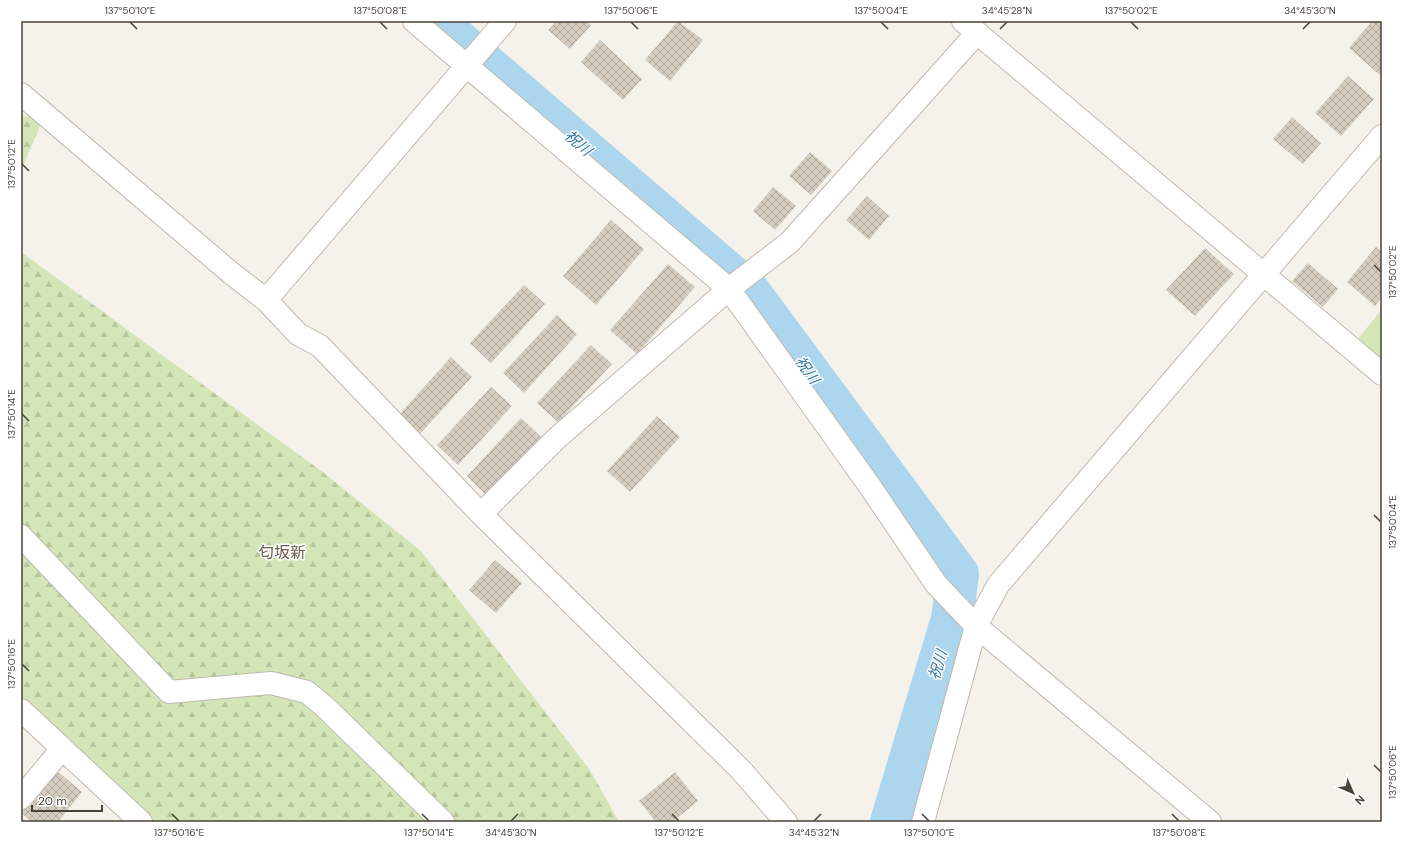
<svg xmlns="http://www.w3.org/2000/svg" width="1403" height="843" font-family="'DM Sans','Noto Sans JP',sans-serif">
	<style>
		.green { fill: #d4e6b7 }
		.forest { fill: url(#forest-firs) }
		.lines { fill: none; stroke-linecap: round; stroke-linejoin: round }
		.river { stroke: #acd6ed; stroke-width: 42 }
		.building { fill: url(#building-cross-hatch) }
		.minor-casing { stroke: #c0b9ae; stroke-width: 24 }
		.tertiary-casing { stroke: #c0b9ae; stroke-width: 24 }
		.minor { stroke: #fff; stroke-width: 22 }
		.tertiary { stroke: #fff; stroke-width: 22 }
		.ticks { fill: none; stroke: #494239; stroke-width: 1.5 }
		.labels { text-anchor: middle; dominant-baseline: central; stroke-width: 3; stroke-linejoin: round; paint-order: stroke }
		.water-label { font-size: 15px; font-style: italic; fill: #3378a1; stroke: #fff }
		.quarter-label { font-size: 16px; fill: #6b5f51; stroke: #fff }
		.neatline { fill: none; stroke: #494239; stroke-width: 1.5 }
		.ticks-label { font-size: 10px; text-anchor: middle; fill: #494239 }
	</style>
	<defs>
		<pattern id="forest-firs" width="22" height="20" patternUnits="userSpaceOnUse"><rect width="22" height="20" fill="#d4e6b7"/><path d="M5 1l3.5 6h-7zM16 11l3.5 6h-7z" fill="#b8c69e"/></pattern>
		<pattern id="building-cross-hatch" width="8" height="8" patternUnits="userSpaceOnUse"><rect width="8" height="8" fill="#d6cdc1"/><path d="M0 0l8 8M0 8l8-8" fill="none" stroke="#b0a89e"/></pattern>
	</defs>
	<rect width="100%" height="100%" fill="#f5f1eb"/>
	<path class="green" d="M1382,309V372L1351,348Z"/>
	<path class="forest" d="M45,114L21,171V117Z
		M21,252L324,473L421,551L590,770L619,822H148L21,707Z"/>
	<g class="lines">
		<path class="river" d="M435,21L748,290L958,574L952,619L891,822"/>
	</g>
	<path class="building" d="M556,21H586L591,25L570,49L548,30Z
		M678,21L703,40L670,81L645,60Z
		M1372,21H1382L1381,76L1349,48Z
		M600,40L642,79L623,100L581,62Z
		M1348,76L1374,99L1341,136L1315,113Z
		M1292,117L1321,143L1303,164L1273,139Z
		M810,152L832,171L811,195L789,176Z
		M773,187L796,206L775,230L753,211Z
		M867,196L889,216L869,240L846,220Z
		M611,220L644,249L596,305L563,276Z
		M1376,247L1382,252V297L1375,306L1347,282Z
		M1205,248L1234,274L1195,316L1166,290Z
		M1308,263L1338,289L1323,307L1292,281Z
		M668,264L695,287L637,354L610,330Z
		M524,285L545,304L491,363L470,343Z
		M557,315L577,334L524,393L503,373Z
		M591,345L612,364L558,422L537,403Z
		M451,357L472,377L419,435L398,416Z
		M491,387L512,406L458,465L437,445Z
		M657,416L680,437L630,492L607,471Z
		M521,418L541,437L487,496L467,476Z
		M495,560L522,583L496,613L469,590Z
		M56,770L82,792L58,822H32L21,813Z
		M675,772L698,801L672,822H656L639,801Z"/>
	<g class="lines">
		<g class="minor-casing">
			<path id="minor" d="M414,21L729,289L869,485L936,584L976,626L1210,822
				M963,21L1382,374
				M21,94L231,273L266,300L298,334L320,346L481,514L741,770L786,822
				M266,300L505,21
				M481,514L557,438L729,289L790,242L977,33
				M21,536L169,692L271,683L307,692L324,706L443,822
				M21,710L141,822
				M21,798L62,749"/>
		</g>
		<g class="tertiary-casing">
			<path id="tertiary" d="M923,822L976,626L998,585L1382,136"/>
		</g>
		<use href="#minor" class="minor"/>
		<use href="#tertiary" class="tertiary"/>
	</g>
	<path class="ticks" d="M130,22L137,29M380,22L387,29M631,22L638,29M881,22L888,29M1131,22L1138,29M1000,29L1007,22M1303,29L1310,22M22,164L29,171M1374,265L1381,272M22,414L29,421M1374,515L1381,522M22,664L29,671M1374,765L1381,772M172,814L179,821M422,814L429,821M672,814L679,821M922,814L929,821M1172,814L1179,821M511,821L518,814M814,821L821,814"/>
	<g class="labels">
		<g class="water-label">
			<text transform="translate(578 143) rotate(41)">祝川</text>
			<text transform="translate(807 370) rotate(54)">祝川</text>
			<text transform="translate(938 665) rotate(-73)">祝川</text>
		</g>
		<g class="quarter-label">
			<text x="282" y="552">匂坂新</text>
		</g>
	</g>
	<rect width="1403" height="843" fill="none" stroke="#ffffff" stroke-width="44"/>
	<g transform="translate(1353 793) rotate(135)" stroke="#ffffff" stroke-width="3" paint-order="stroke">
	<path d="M0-3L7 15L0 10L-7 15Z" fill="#494239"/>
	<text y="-6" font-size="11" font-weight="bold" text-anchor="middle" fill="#494239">N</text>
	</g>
	<path d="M32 805v6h70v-6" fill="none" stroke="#494239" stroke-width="2"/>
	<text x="38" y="805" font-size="12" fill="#494239" stroke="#ffffff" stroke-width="3" paint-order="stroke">20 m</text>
	<rect x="22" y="22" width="1359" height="799" class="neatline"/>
	<g class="ticks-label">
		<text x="130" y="14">137°50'10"E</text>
		<text x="380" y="14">137°50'08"E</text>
		<text x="631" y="14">137°50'06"E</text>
		<text x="881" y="14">137°50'04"E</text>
		<text x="1007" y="14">34°45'28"N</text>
		<text x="1131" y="14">137°50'02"E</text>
		<text x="1310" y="14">34°45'30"N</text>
		<text transform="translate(11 164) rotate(-90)" y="4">137°50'12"E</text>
		<text transform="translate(1392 272) rotate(-90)" y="4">137°50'02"E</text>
		<text transform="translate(11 414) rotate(-90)" y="4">137°50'14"E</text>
		<text transform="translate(1392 522) rotate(-90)" y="4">137°50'04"E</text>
		<text transform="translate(11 664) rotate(-90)" y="4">137°50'16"E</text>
		<text transform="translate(1392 772) rotate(-90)" y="4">137°50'06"E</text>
		<text x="179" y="836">137°50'16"E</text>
		<text x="429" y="836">137°50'14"E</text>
		<text x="511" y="836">34°45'30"N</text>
		<text x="679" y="836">137°50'12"E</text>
		<text x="814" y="836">34°45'32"N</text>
		<text x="929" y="836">137°50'10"E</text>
		<text x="1179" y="836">137°50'08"E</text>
	</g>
</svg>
